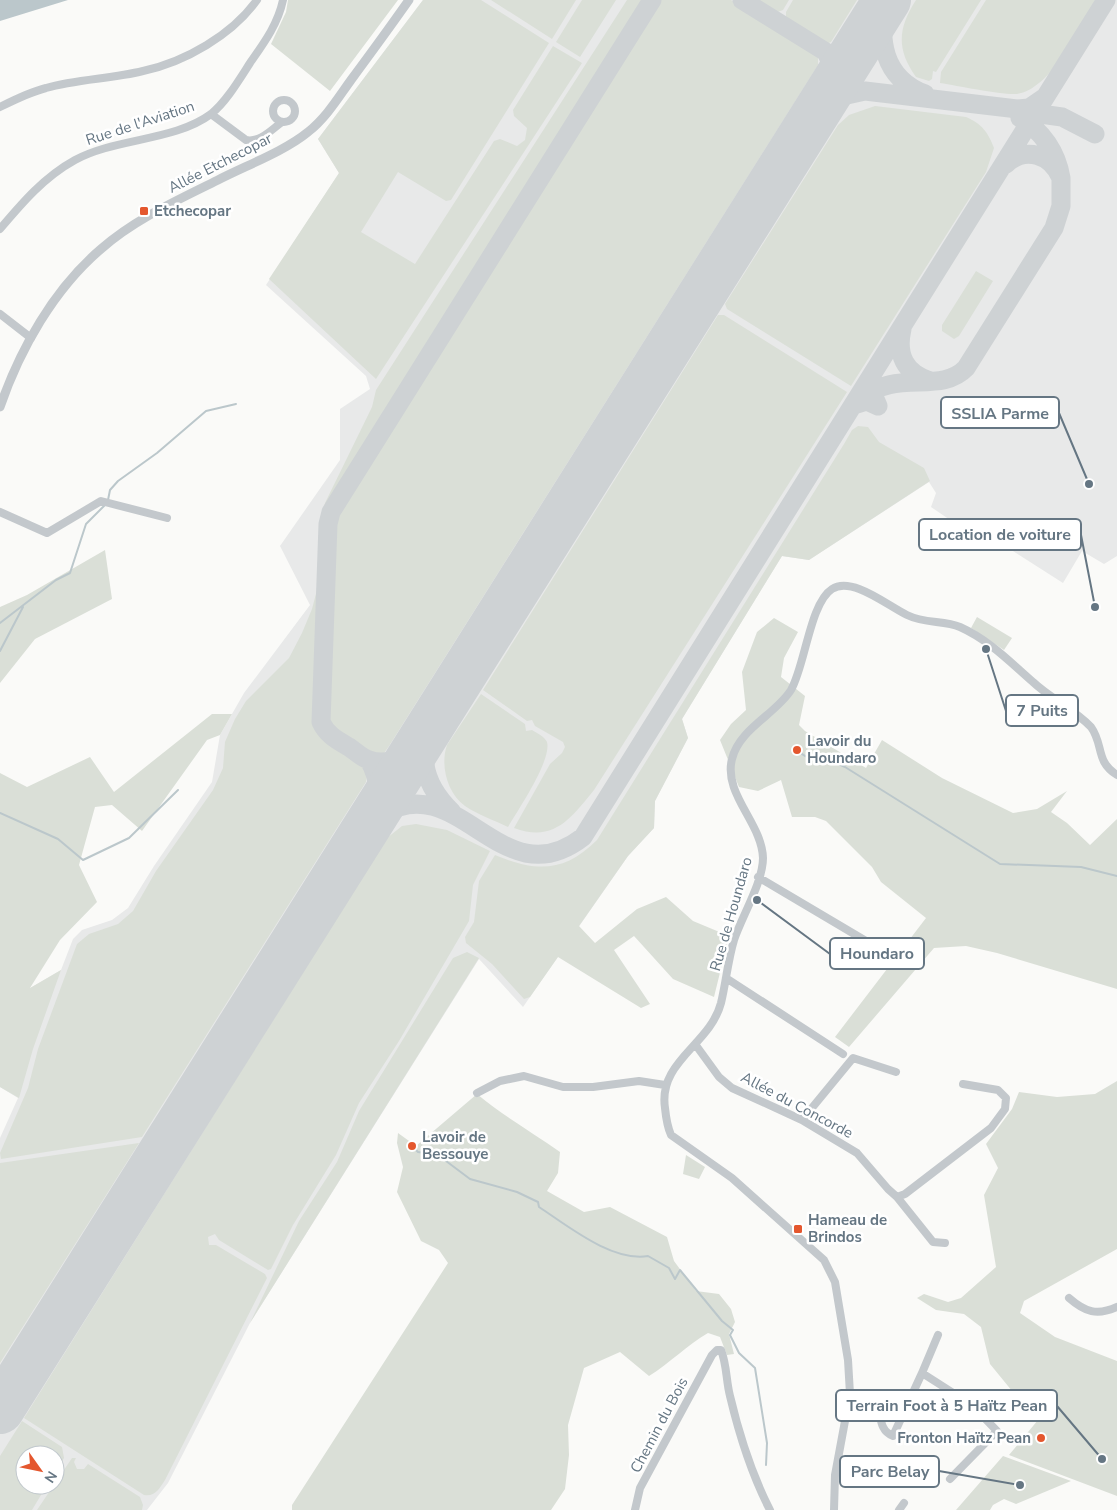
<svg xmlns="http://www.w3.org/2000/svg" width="1117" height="1510" font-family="'Nunito Sans',sans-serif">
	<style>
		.built { fill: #e8e9e9; fill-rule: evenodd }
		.green { fill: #dadfd7 }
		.water { fill: #bbc7cb }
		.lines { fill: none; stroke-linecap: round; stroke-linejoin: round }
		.stream { stroke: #bbc7cb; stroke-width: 2 }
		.taxiway { stroke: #ced2d4; stroke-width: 19 }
		.runway { stroke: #ced2d4; stroke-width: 48 }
		.minor { stroke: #c3c8cc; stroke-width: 8 }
		.tertiary { stroke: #c3c8cc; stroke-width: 9 }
		.poi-dot { fill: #e4572e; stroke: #fff; stroke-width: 2 }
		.labels { text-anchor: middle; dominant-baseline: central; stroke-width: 5; stroke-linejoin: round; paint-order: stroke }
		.street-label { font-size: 15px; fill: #657683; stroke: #fff }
		.poi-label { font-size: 15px; font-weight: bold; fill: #657683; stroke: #fff; text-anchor: start }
		.leader { fill: none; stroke: #657683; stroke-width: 2 }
		.callout-dot { fill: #657683; stroke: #fff; stroke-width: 2 }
		.callout { fill: #fff; stroke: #657683; stroke-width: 2 }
		.callout-label { font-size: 16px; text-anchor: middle; font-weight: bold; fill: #657683 }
	</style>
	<rect width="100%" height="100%" fill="#fafaf8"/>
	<path class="built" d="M423,0H1117V556L1104,564L1082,551L1063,583L1002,544L996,551L931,507L936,493L929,482L809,560L782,556L682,719L688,738L655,801L654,828L628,856L523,1007L479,959L250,1323L168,1483L147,1510H0V1138L18,1098L0,1087V1038L29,989L61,970L73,939L82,930L112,920L128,908L154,866L212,782L220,735L244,693L310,605L280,546L340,460V409L370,389L366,376L266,285L339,173L318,139ZM25,1455H55V1485H25Z"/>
	<path class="green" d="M288,0H398L330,91L271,44L286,12Z
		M423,0H481L549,43L451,200L446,201L398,172L361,232L415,264L494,141L500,139L517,146L525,140L527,128L514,116L513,110L553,46L582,63L376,379L269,279L339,173L318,139Z
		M491,0H576L552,39Z
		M582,0H616L580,57L556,42Z
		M627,0H647L333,498L325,518L322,515L325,503L372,407L376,390Z
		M656,0H731L812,51L818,57V65L389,746L382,756C364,757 327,736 324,718L332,525L345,494Z
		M753,0H789L783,10L775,13Z
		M793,0H857L831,42L827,44L818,41L786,20V12Z
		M916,0H981L936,72L933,71L932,79L929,81L916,77C896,49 898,28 916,0Z
		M986,0H1098C1080,28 1051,89 1017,94C1001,95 959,86 940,83L941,72Z
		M875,106L966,117C982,124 988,132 994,148L986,172L851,386L727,309L725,304L838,125L849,115Z
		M976,271L993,281L959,336L954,339L942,331V325Z
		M718,315H724L847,392L594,790C571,818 554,843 514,828L550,764L562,753L565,747L563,742L535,726L532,720L527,721L483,690Z
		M858,426L868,427L879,442L924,468L930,481L809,560L782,556L682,719L688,738L655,801L654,828L628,856L579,926L595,943L637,909L666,897L693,921L729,936L714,997L673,979L634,936L614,950L650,1004L641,1008L558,957L530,997L524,999L492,964L466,943L465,937L474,922L479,881L495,855C536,872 564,873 597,840L844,444L852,430Z
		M324,535L317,723C327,746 360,748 368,771L366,782L142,1137L1,1159L0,1153L28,1088L38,1049L77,944L89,934L118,924L133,911L156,871L213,790L223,768L225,742L235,719L246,701L289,658L302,633L312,609L317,590L319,539Z
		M105,550L112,599L35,639L0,683V607L27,595Z
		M977,617L1012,638L1004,650L971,628Z
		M774,618L798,632L784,658L781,677L805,696L799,725L805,731L866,768L882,740L942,778L1013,813L1037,809L1067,791L1051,812L1067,823L1090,845L1117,819V989L997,953L966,946L934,948L849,1047L835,1037L926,918L881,882L872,867L826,821L815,817H792L781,780L758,791L739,787L720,740L731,724L746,710L742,672L757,632Z
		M481,694L525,724L526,731L532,730C537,733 545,737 547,742C552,760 518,810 508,827C494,820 478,815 465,806C447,793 440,765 447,745Z
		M212,714H232L220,735L207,740L142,831L112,805L95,807L79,865L97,902L60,940L30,988L61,970L33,1049L19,1098L0,1087V773L27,787L90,757L114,792Z
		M416,824L447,830L490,851L473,885L469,921L399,1041L359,1103L336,1155L293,1225L271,1269L268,1270L219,1240L215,1234L208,1237L209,1245H216L265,1274L267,1278L165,1480C159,1489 155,1497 144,1495L24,1418L387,838L402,826Z
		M467,952L479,958L250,1323L299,1221L337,1162L359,1111L453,958Z
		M1117,1081V1249L1024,1301L1020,1313L1055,1337L1117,1361V1496L1009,1455L1038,1420L1031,1419L1026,1408L990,1364L981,1327L964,1314L936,1310L917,1298L924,1294L948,1302L961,1298L996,1267L984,1195L998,1168L986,1144L1012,1109L1019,1092L1057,1097L1095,1094Z
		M477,1094C503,1116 532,1132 560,1152L558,1173L547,1191L584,1212L610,1207L667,1237L674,1261L696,1291L719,1294L731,1309L735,1322L729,1334L734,1354L727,1355L720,1337L708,1333C687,1345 670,1363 649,1376L620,1352L584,1368L568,1425L569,1455L565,1489L551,1510H292V1505L448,1263L439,1250L421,1241L397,1192L403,1167L397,1143L398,1133L416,1146Z
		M139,1143L0,1363V1163Z
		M686,1155L705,1167L699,1179L683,1174Z
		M22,1421L62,1447L64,1458L55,1473V1455H25V1485H47L32,1510H0V1456Z
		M1003,1456L1071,1481L1016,1504L1004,1499L993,1505L990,1510H956Z
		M72,1458H76L74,1462L77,1469H84L88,1464L140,1497L143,1505L142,1510H37Z"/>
	<path class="water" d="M0,0H68L0,21Z"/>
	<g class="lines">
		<path class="stream" d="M108,500L110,490L118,481L157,453L206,411L236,404
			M0,623L56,580L70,573L86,524L105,505
			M0,651L23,607
			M797,750C804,757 812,760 821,756L845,767L1000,864L1081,867L1117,876
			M0,813L58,839L83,860L129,838L178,790
			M414,1148L418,1152L438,1155L470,1179L517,1192L538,1202L539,1207C568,1226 612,1262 648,1256L669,1268L675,1279L680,1270L722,1321L733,1330L730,1335L739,1353L755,1368L767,1443L766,1465"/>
		<path class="taxiway" d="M742,0L834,57L850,51L868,30
			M887,0C877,39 883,78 925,94
			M822,104L833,68L827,54
			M1026,112L1062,117L1095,134
			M802,136L821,111L830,103L847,95L865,91L1018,109L1029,108L1045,97
			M1006,164C1025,146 1051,154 1061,178C1057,153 1042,130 1020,118
			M902,329C896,355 905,373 930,381
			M860,399C897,368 940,395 966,368L1054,228L1061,206V178
			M854,405L867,401L878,406L870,387L871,379
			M427,730C414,748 395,769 369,760C362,758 355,751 349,747C337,740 327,735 321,722L328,524L331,512L652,0
			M429,731C417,763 429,790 452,812
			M366,826C379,802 383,785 369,760
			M361,835C368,828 375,820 383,814C460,768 502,900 583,837L1106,0"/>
		<path class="runway" d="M0,1410L887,0"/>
		<path class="minor" d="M273 111a11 11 0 1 1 22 0a11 11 0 1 1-22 0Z
			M0,107C14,100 30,92 46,88C77,79 111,79 143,71C185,62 232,35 257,0
			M211,114L246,140C260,143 272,129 282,122
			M0,229C22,203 44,177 75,160C115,138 175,141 211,114C226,102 239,80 250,63C264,43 278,24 283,0
			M0,314L31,338
			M0,512L47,533L101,501L167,518
			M758,877L893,957
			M726,978L843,1054
			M695,1044L719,1077L732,1088L802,1120L857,1153L888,1189L897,1197L905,1194L991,1128L1005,1109L1006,1098L998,1090L963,1084
			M477,1093L500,1081L524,1076L563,1087H593L639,1081L665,1085
			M802,1120L853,1058L896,1072
			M897,1197L933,1242L945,1243
			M1069,1298C1085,1312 1097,1316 1117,1307
			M922,1373L938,1335
			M850,1394C893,1389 869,1427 893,1436L922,1373L972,1405L997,1431L950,1479
			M635,1510L640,1488L712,1355L717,1350H721C727,1365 726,1381 730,1396C739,1434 752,1475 770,1510
			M834,1510L835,1475L850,1394L848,1360L835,1282L824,1260L732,1178L671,1135C667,1126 666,1118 665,1108C658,1061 710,1045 721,1003C726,982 728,960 734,940C742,916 763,882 763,858C762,823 723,794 732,759C739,729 776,714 791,690C805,666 810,603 832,589C852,576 888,606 907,615C925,624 944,620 960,627C989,640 1010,662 1033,682C1051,699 1074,709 1091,727C1104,745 1095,761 1117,775
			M899,1510L904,1503"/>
		<path class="tertiary" d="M0,407C20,349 54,289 101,249C135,219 178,200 218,180C245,166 285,151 308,132C326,118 338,98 351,80C371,53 390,27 409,0"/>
	</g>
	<g class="poi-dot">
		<rect x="139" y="206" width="10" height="10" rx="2.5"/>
		<circle cx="797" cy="750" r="5"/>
		<circle cx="412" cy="1146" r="5"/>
		<rect x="793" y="1224" width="10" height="10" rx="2.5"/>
		<circle cx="1041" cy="1438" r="5"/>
	</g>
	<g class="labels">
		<g class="street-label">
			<text transform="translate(140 123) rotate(-18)">Rue de l'Aviation</text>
			<text transform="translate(220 163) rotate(-27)">Allée Etchecopar</text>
			<text transform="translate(731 914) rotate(-74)">Rue de Houndaro</text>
			<text transform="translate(797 1105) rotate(28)">Allée du Concorde</text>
			<text transform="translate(659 1425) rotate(-62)">Chemin du Bois</text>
		</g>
		<g class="poi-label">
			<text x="154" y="211">Etchecopar</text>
			<text x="807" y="741">Lavoir du<tspan x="807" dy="17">Houndaro</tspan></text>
			<text x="422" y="1137">Lavoir de<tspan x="422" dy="17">Bessouye</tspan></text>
			<text x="808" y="1220">Hameau de<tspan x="808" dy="17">Brindos</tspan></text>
			<text x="1031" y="1438" text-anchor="end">Fronton Haïtz Pean</text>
		</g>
	</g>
	<path class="leader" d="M1089 484L1059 413M1095 607L1081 535M986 649L1006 711M757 900L830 954M1102 1459L1057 1406M1020 1485L939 1471"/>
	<g class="callout-dot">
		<circle cx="1089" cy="484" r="5"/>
		<circle cx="1095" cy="607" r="5"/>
		<circle cx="986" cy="649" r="5"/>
		<circle cx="757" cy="900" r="5"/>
		<circle cx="1102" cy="1459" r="5"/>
		<circle cx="1020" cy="1485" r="5"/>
	</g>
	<g class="callout">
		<rect x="941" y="397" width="118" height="31" rx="5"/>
		<rect x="919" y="519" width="162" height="31" rx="5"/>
		<rect x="1006" y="695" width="72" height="31" rx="5"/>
		<rect x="830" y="938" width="94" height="31" rx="5"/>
		<rect x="836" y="1390" width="221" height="31" rx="5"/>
		<rect x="840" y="1456" width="99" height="31" rx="5"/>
	</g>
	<g class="callout-label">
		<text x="1000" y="419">SSLIA Parme</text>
		<text x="1000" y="540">Location de voiture</text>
		<text x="1042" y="716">7 Puits</text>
		<text x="877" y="959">Houndaro</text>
		<text x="947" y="1411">Terrain Foot à 5 Haïtz Pean</text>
		<text x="890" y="1477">Parc Belay</text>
	</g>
	<g transform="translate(40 1470) rotate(123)"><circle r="24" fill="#ffffff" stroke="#c1c8cd"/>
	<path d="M0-4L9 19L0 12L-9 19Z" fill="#e4572e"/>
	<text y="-8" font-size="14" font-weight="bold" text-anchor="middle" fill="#657683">N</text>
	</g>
</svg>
